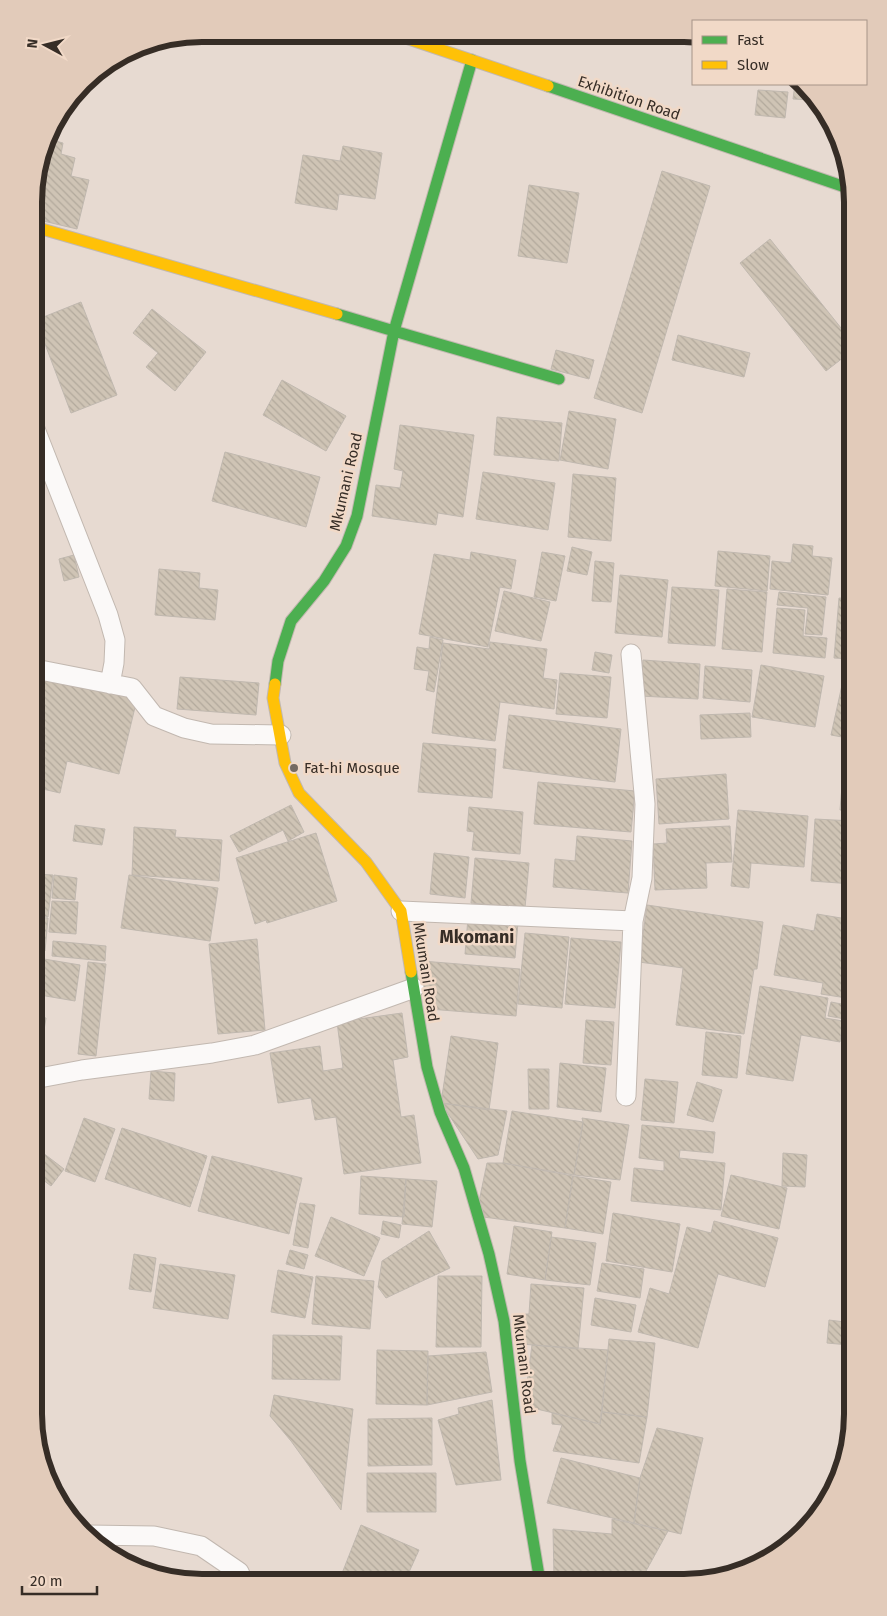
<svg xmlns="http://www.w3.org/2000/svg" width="887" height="1616" font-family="'Fira Sans',sans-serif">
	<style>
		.building { fill: url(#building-back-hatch); stroke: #c0b8af }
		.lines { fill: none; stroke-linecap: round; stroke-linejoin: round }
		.street-casing { stroke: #c2b8b0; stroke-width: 21 }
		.fast-casing { stroke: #c2b8b0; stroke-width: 13 }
		.slow-casing { stroke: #c2b8b0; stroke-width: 13 }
		.street { stroke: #fbf9f8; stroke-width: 19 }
		.fast { stroke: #4caf50; stroke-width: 11 }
		.slow { stroke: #ffc107; stroke-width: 11 }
		.poi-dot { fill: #746a62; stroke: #f1d9c7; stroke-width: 2 }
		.labels { text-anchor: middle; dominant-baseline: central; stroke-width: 5; stroke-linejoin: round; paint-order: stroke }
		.street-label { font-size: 15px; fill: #362d26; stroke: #f1d9c7 }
		.poi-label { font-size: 15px; fill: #362d26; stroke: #f1d9c7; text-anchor: start }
		.quarter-label { font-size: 18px; font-weight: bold; fill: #362d26; stroke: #f1d9c7 }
		.rim { fill: none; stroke: #362d26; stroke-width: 6 }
	</style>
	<defs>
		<pattern id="building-back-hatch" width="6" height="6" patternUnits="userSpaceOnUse" patternTransform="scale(1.25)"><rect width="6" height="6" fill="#cfc4b5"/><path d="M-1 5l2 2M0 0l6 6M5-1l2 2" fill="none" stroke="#b2a99c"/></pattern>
	</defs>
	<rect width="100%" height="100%" fill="#e7dad1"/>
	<path class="building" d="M795,84H801L812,100L793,99Z
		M758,90L788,92L785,118L755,115Z
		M48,139L63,143L61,154L75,158L71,176L89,180L77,229L35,219V181Z
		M343,146L382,153L375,199L339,194L337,210L295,203L303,155L340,161Z
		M662,171L710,186L642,413L594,398Z
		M529,185L579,193L567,263L518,256Z
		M770,239L853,343V350L826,371L740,263Z
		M81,302L117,395L71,413L36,320Z
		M152,309L206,352L175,391L146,367L158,353L133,333Z
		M678,335L750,353L744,377L672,360Z
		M556,350L594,360L589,379L551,369Z
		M282,380L346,416L326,451L263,415Z
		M569,411L616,419L608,469L560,460Z
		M497,417L562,423L559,461L494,455Z
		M400,425L474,435L463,517L438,513L436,525L372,516L376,485L400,488L403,471L394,469Z
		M225,452L320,477L306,527L212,501Z
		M483,472L555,483L548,530L476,519Z
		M573,474L616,478L611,541L568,537Z
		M793,544L813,546L812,556L832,558L828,595L770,589L772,561L791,563Z
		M572,547L592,552L587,575L567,571Z
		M718,551L770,556L767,591L715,586Z
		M471,552L516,560L511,589L500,587L488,647L419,634L434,554L470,560Z
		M542,552L565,556L556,601L534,597Z
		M74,555L79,577L64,581L59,559Z
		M595,561L614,563L611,602L592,601Z
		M159,569L200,573L199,588L218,590L215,620L155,615Z
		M35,572L44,578L35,593Z
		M620,575L668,580L662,637L615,633Z
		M672,587L719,590L715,646L668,643Z
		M727,589L767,592L762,652L722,649Z
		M504,591L550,602L541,641L495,631Z
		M779,592L826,597L822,635L805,634L808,608L777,605Z
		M839,598L853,599V659L834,658Z
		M777,608L805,610L803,636L827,638L825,658L773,653Z
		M430,637L443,640L434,692L426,690L429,671L414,669L417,647L429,649Z
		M490,642L547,649L543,678L557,680L554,709L500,702L495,741L432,733L443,643L489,649Z
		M595,652L612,655L609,673L592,670Z
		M643,660L700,664L698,699L640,696Z
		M761,665L824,676L815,727L752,717Z
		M705,666L752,670L750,702L703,698Z
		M560,673L611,677L607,718L556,714Z
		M35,675L137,699L119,774L67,761L60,793L34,787Z
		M180,677L259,683L256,715L177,709Z
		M842,685L853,687V739L831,735Z
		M750,713L751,737L701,739L700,715Z
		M509,715L621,729L615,782L503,768Z
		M423,743L496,749L492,798L418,792Z
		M844,763L853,764V812L840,810Z
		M726,774L729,819L659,824L656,779Z
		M538,782L635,791L631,832L534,824Z
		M291,805L304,832L288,841L283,830L239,852L230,836Z
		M469,807L523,812L520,854L472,850L474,832L467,831Z
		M738,810L808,816L804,867L751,863L749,888L731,886Z
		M815,819L853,821V884L811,881Z
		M75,825L105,829L102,845L73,841Z
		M730,826L732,862L706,863L707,888L655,890L653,844L667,843L666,829Z
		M134,827L176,830L175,837L222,840L219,881L132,875Z
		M316,833L337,901L267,923L266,920L255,924L236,858Z
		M577,836L632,841L628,893L553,887L555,859L575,861Z
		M434,853L469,857L465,898L430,894Z
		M475,858L529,863L525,908L471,903Z
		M34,874L53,875L48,917L34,915Z
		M54,875L77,878L75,900L52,898Z
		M129,875L218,888L210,941L121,928Z
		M52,901L78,902L76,934L49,932Z
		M647,905L763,922L757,969H754L744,1034L676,1025L683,968L639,962Z
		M817,914L853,920V999L821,994L823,983L774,975L783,925L814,931Z
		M34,917L48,918L45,951H34Z
		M468,918L518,922L515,958L465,954Z
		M525,933L569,937L562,1008L518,1004Z
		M571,938L621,942L615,1008L565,1004Z
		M257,939L265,1030L218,1034L209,944Z
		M53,941L106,946L105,961L52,956Z
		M38,958L80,965L75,1001L34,994Z
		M422,961L520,969L516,1016L429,1009L431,990L420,989Z
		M88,962L106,964L96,1056L78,1054Z
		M760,986L828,998L825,1018L843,1021L840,1042L801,1035L793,1081L746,1074Z
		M831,1002L847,1005L845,1019L828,1016Z
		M402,1013L408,1057L393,1060L401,1117L414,1115L421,1163L344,1174L336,1117L315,1120L311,1098L278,1103L270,1053L320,1046L323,1071L343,1068L337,1022Z
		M34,1016L46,1018L39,1061L34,1060Z
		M586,1020L614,1022L611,1065L583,1063Z
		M706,1032L741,1036L737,1078L702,1075Z
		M451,1036L498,1043L489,1110L441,1103Z
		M560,1063L606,1068L601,1112L557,1107Z
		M528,1069H549V1109H529Z
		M151,1071L175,1073L174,1101L149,1099Z
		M645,1079L678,1082L674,1123L641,1120Z
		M697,1082L722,1090L713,1122L687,1115Z
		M441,1103L507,1111L498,1155L478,1159Z
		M512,1111L583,1122L574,1175L503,1163Z
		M84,1118L115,1129L95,1182L65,1171Z
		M582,1118L629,1125L620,1180L574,1175L583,1122Z
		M642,1125L715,1132L713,1153L680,1150L679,1158L725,1163L721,1210L631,1201L634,1168L664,1171V1161L639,1158Z
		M122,1128L207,1156L190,1207L105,1179Z
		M34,1146L64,1169L51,1186L34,1173Z
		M783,1153L807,1155L805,1187L782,1186Z
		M212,1156L302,1178L289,1234L198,1211Z
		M487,1163H503L573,1176L565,1228L476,1216Z
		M731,1175L787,1188L779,1229L721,1216Z
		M361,1176L406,1179L404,1217L359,1214Z
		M573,1176L611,1182L603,1234L565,1228Z
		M406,1179L437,1181L432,1227L402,1224Z
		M300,1203L315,1205L308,1248L293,1245Z
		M613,1213L680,1224L672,1272L606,1261Z
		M331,1217L380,1238L364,1276L315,1256Z
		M383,1221L401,1225L399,1238L381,1234Z
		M714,1221L778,1238L765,1287L718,1274L698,1348L638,1332L650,1288L669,1294L687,1227L711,1233Z
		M514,1226L552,1232L545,1280L507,1274Z
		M429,1231L450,1268L386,1298L378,1287L382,1261Z
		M551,1237L596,1243L590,1285L545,1280Z
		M290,1250L308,1255L304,1269L286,1264Z
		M134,1254L156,1258L151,1292L129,1289Z
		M602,1263L644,1269L640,1298L597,1291Z
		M160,1264L235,1275L228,1319L153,1308Z
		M278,1270L313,1277L305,1318L271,1312Z
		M316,1276L374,1281L370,1329L312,1324Z
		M438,1276H482L481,1347H436Z
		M531,1284L584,1288L578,1349L522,1344L525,1314H529Z
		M595,1298L636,1305L631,1332L591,1325Z
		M829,1320L852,1323L849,1345L827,1343Z
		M273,1335L342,1336L340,1380L272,1379Z
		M609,1339L655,1343L647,1417L602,1412Z
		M532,1345L608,1350L600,1424L524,1406Z
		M377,1350L428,1351L427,1405L376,1404Z
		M486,1352L492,1392L427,1405L428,1356Z
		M274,1395L353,1409L341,1510L291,1441L270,1416Z
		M492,1400L501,1480L456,1485L438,1420L459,1414L458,1408Z
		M602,1412L647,1417L639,1463L553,1451L562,1425L552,1424V1413L600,1424Z
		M432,1418V1465L368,1466V1419Z
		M657,1428L703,1438L681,1534L634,1523L640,1478Z
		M561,1458L640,1478L634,1523L547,1503Z
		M367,1473H436V1512H367Z
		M612,1519L668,1531L640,1582H586L554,1577L553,1529L612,1534Z
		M361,1525L419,1550L405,1581H339Z
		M554,1577L586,1582H553Z"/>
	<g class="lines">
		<g class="street-casing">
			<path id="street" d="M35,429L108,615L115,640L114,663L110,684
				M35,669L132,688L154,716L184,728L211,734L281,735
				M401,911L633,921
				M34,1079L82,1070L212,1053L255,1045L414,988
				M626,1096L633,921L642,878L645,804L631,654
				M88,1535L154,1536L201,1546L239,1572L243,1581"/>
		</g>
		<g class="fast-casing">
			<path id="fast" d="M548,86L851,189
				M337,314L394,331L472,60
				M275,684L278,661L291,621L324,581L346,546L357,516L394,331L559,379
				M411,972L427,1067L440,1112L464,1168L489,1254L504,1321L520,1461L540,1582"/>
		</g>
		<g class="slow-casing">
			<path id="slow" d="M397,35L548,86
				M35,227L337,314
				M275,684L273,698L285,763L299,793L366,862L401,911L411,972"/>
		</g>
		<use href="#street" class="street"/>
		<use href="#fast" class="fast"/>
		<use href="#slow" class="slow"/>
	</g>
	<circle class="poi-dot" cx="294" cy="768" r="5"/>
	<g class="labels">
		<g class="street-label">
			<text transform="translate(629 98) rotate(19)">Exhibition Road</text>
			<text transform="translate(346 482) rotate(-77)">Mkumani Road</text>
			<text transform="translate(426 972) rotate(81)">Mkumani Road</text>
			<text transform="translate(524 1364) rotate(83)">Mkumani Road</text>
		</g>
		<g class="poi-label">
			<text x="304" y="768">Fat-hi Mosque</text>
		</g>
		<g class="quarter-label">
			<text x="477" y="937">Mkomani</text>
		</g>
	</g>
	<path d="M0 0H887V1616H0ZM202 42H684A160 160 0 0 1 844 202V1414A160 160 0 0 1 684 1574H202A160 160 0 0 1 42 1414V202A160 160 0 0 1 202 42Z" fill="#e2cbba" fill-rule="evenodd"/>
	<path class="rim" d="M202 42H684A160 160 0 0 1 844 202V1414A160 160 0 0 1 684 1574H202A160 160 0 0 1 42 1414V202A160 160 0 0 1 202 42Z"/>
	<rect x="692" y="20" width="175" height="65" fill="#f1d9c7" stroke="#a69487"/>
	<rect x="702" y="36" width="25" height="8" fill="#4caf50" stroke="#a69487"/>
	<text x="737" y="45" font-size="15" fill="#362d26">Fast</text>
	<rect x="702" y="61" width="25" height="8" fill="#ffc107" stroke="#a69487"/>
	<text x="737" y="70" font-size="15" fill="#362d26">Slow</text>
	<g transform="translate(45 45) rotate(277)" stroke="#f1d9c7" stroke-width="4" paint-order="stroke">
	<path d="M0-4L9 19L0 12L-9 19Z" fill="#362d26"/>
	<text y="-8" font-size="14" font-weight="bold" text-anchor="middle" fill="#362d26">N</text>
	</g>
	<path d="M22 1586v8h75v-8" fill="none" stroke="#362d26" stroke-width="2.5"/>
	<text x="30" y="1586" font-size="15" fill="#362d26" stroke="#f1d9c7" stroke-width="4" paint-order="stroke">20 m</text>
</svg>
